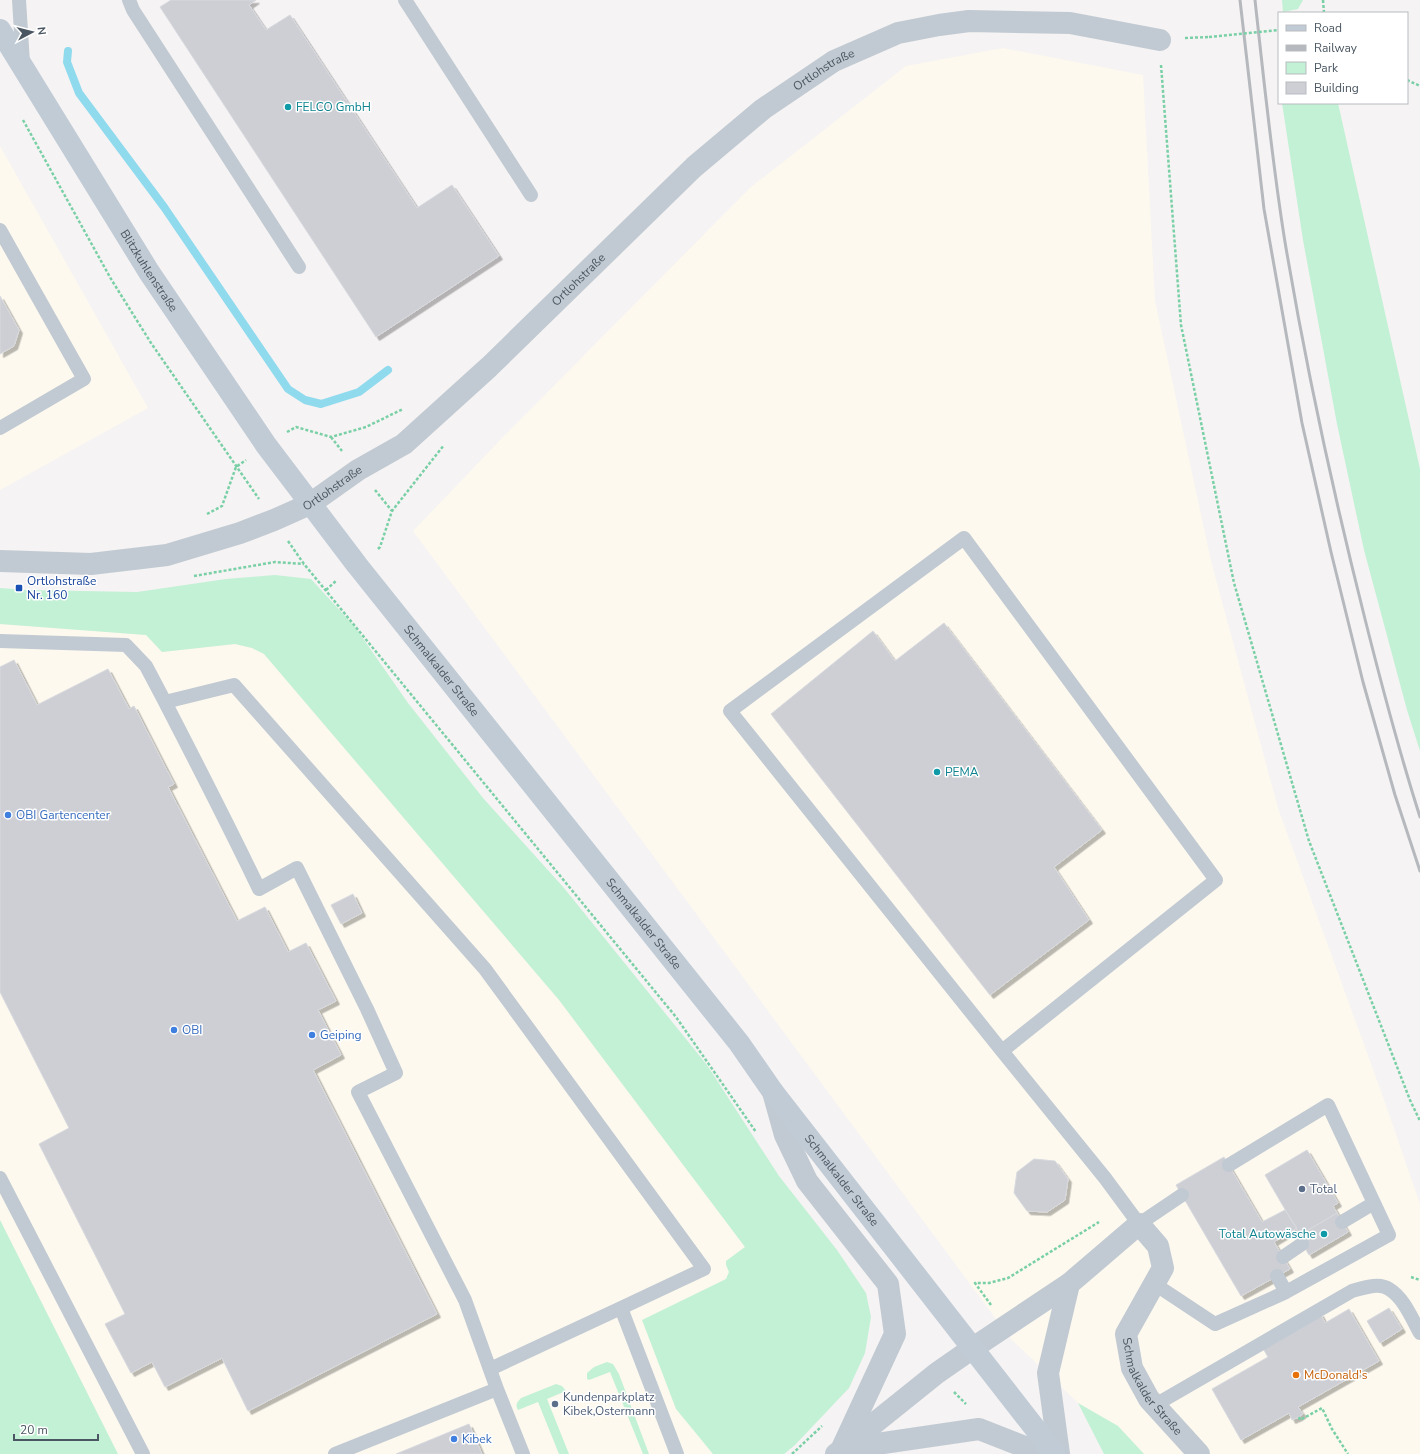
<svg xmlns="http://www.w3.org/2000/svg" width="1420" height="1454" font-family="'Nunito Sans',sans-serif">
	<style>
		.commercial { fill: #fdf9ef }
		.green { fill: #c3f1d5 }
		.lines { fill: none; stroke-linecap: round; stroke-linejoin: round }
		.stream { stroke: #90daee; stroke-width: 8 }
		.building { fill: #cdcfd5; stroke: #d7d9de; filter: url(#shadow) }
		.path { stroke: #7ad0a6; stroke-width: 2.5; stroke-dasharray: 3 2; stroke-linecap: butt }
		.service { stroke: #c1cad2; stroke-width: 14 }
		.minor { stroke: #c1cad2; stroke-width: 22 }
		.secondary { stroke: #c1cbd6; stroke-width: 22 }
		.rail { stroke: #b5b8bd; stroke-width: 3 }
		.path-bridge { stroke: #7ad0a6; stroke-width: 2.5; stroke-dasharray: 3 2; stroke-linecap: butt }
		.culture-dot { fill: #0f9aa8; stroke: #fff; stroke-width: 1.5 }
		.transit-dot { fill: #1a4fb4; stroke: #fff; stroke-width: 1.5 }
		.shop-dot { fill: #3f7fe0; stroke: #fff; stroke-width: 1.5 }
		.service-dot { fill: #5c6f8a; stroke: #fff; stroke-width: 1.5 }
		.food-dot { fill: #e8710a; stroke: #fff; stroke-width: 1.5 }
		.labels { text-anchor: middle; dominant-baseline: central; stroke-width: 3; stroke-linejoin: round; paint-order: stroke }
		.street-label { font-size: 12px; fill: #4a5661; stroke: #fff }
		.culture-label { font-size: 12px; fill: #0d838f; stroke: #fff; text-anchor: start }
		.transit-label { font-size: 12px; fill: #164399; stroke: #fff; text-anchor: start }
		.shop-label { font-size: 12px; fill: #366cbe; stroke: #fff; text-anchor: start }
		.service-label { font-size: 12px; fill: #4e5e75; stroke: #fff; text-anchor: start }
		.food-label { font-size: 12px; fill: #c56008; stroke: #fff; text-anchor: start }
	</style>
	<defs>
		<filter id="shadow"><feDropShadow dx="3.5" dy="3.5" stdDeviation="0" flood-color="#0004"/></filter>
	</defs>
	<rect width="100%" height="100%" fill="#f5f3f3"/>
	<path class="commercial" d="M1003,48L1143,75L1155,301L1211,561L1278,808L1382,1094L1420,1204V1454H1144L1118,1426L1078,1403L1010,1338L413,531L507,433L751,187L906,66Z
		M0,146L148,408L0,490Z
		M0,624L147,635L162,652L235,644L252,648L264,654L559,1000L745,1247L726,1261V1265L729,1272L726,1279L720,1283L711,1452L713,1454H118L0,1220Z"/>
	<path class="green" d="M1282,0H1303L1298,9L1283,12Z
		M1282,103H1338L1420,469V751L1407,710L1364,550L1337,424L1303,240Z
		M275,575L311,579L355,627L408,703L483,798L564,888L707,1065L779,1176L837,1250L866,1293L871,1317L865,1353L849,1388L795,1445L784,1454H713L676,1409L642,1320L726,1279L729,1272L726,1265V1261L745,1247L559,1000L264,654L252,648L235,644L162,652L146,635L0,624V588L26,590L137,592L226,579Z
		M0,1220L118,1454H0Z
		M607,1362L613,1364L619,1374L649,1454H643L610,1372L589,1380L587,1379V1373L594,1367Z
		M556,1384L562,1386L566,1391L547,1399L569,1454H559L538,1402L518,1410C515,1405 517,1402 521,1398Z
		M1078,1403L1118,1426L1144,1454H1104Z"/>
	<g class="lines">
		<path class="stream" d="M68,51L67,62L79,93L164,207L288,389L305,400L321,404L359,392L388,370"/>
	</g>
	<path class="building" d="M171,0H256L249,5L266,30L290,15L417,208L452,185L499,256L376,337L160,7Z
		M0,296L19,330L14,346L0,354Z
		M944,623L1102,830L1054,867L1089,920L990,995L771,714L873,631L895,661Z
		M14,660L37,705L108,669L129,709L134,706L159,755L174,784L168,787L237,921L265,907L288,952L306,943L336,1001L318,1010L341,1055L313,1070L437,1314L248,1411L222,1358L165,1387L152,1362L131,1373L105,1324L125,1314L39,1144L69,1128L0,992V667Z
		M353,894L362,913L341,924L331,905Z
		M1307,1150L1338,1203L1333,1206L1337,1213L1300,1235L1265,1175Z
		M1224,1157L1262,1222L1285,1210L1297,1228L1274,1242L1290,1269L1241,1296L1176,1185Z
		M1034,1159L1055,1161L1068,1179L1065,1200L1047,1212L1027,1211L1014,1193L1017,1172Z
		M1337,1213L1348,1232L1309,1255L1298,1236Z
		M1389,1308L1402,1329L1380,1343L1367,1321Z
		M1349,1309L1379,1361L1298,1407L1303,1414L1299,1417L1292,1420L1289,1413L1241,1440L1212,1389L1268,1357L1262,1347L1320,1313L1325,1323Z
		M469,1424L482,1454H396Z"/>
	<g class="lines">
		<path class="path" d="M1323,0L1324,13
			M1185,38L1209,37
			M1161,65L1181,325L1234,583L1309,841L1410,1100L1420,1121
			M1407,80L1420,86
			M23,120L111,279L151,343L259,499
			M287,432L296,427L331,437L366,427L403,409
			M331,437L342,451
			M375,490L392,511
			M207,514L222,506L236,467L246,460
			M288,541L304,564L676,1017L756,1132
			M378,549L380,547L392,511L444,445
			M194,576L275,562L304,564
			M326,590L337,580
			M1411,1277L1420,1280
			M991,1305L975,1283H989L1008,1278L1099,1222
			M954,1392L966,1404
			M1299,1417L1300,1420L1322,1408L1332,1429L1348,1454
			M792,1454L822,1426"/>
		<path class="service" d="M19,0L23,63
			M129,0L133,10L299,267
			M405,0L531,195
			M0,230L84,379L0,428
			M0,641L126,645L146,666L165,702
			M1002,1051L1216,880L964,538L730,711L1002,1051L1105,1178L1139,1224L1182,1195
			M0,1178L143,1454
			M1342,1222L1374,1203
			M1283,1257L1302,1244
			M1277,1276L1286,1292
			M1153,1283L1215,1324L1286,1292L1389,1235L1328,1105L1229,1165
			M490,1369L621,1308
			M1155,1405L1352,1291C1363,1288 1379,1282 1389,1289C1404,1298 1412,1319 1420,1333
			M335,1454L497,1389
			M523,1454L497,1389L465,1300L358,1092L396,1073L367,1009L297,868L259,889C229,826 197,764 165,702L234,685L485,969L704,1269L621,1308L677,1454"/>
		<g class="minor">
			<path id="s1" d="M0,561L91,564L167,555L240,533L274,520L310,504L358,470L404,444L489,367L694,167L763,109L834,61L898,33L939,25L969,21L1070,23L1160,40"/>
			<path d="M773,1092L785,1135L807,1181L888,1284L895,1334L843,1446"/>
			<path d="M843,1449L979,1429L1043,1454"/>
			<path id="s2" d="M836,1454L937,1373L973,1348L1069,1284L1139,1224L1158,1246L1163,1268L1126,1334L1132,1368L1149,1399L1199,1454"/>
			<path d="M1059,1454L1048,1373L1069,1284"/>
		</g>
		<path class="secondary" id="s3" d="M0,30L149,272L266,445L357,565L739,1043L773,1092L1055,1454"/>
		<path class="rail" d="M1240,0L1264,209L1302,423L1331,552L1363,682L1395,795L1420,871
			M1255,0C1264,81 1272,162 1285,242C1306,367 1333,492 1364,615C1381,683 1399,751 1420,817"/>
		<path class="path-bridge" d="M1209,37L1279,30"/>
	</g>
	<g class="culture-dot">
		<circle cx="288" cy="107" r="4"/>
		<circle cx="937" cy="772" r="4"/>
		<circle cx="1324" cy="1234" r="4"/>
	</g>
	<rect class="transit-dot" x="15" y="584" width="8" height="8" rx="2"/>
	<g class="shop-dot">
		<circle cx="8" cy="815" r="4"/>
		<circle cx="174" cy="1030" r="4"/>
		<circle cx="312" cy="1035" r="4"/>
		<circle cx="454" cy="1439" r="4"/>
	</g>
	<g class="service-dot">
		<circle cx="1302" cy="1189" r="4"/>
		<circle cx="555" cy="1404" r="4"/>
	</g>
	<circle class="food-dot" cx="1296" cy="1375" r="4"/>
	<g class="labels">
		<g class="street-label">
			<text stroke="none"><textPath href="#s1" startOffset="995">Ortlohstraße</textPath></text>
			<text stroke="none"><textPath href="#s3" startOffset="283">Blitzkuhlenstraße</textPath></text>
			<text stroke="none"><textPath href="#s1" startOffset="671">Ortlohstraße</textPath></text>
			<text stroke="none"><textPath href="#s1" startOffset="347">Ortlohstraße</textPath></text>
			<text stroke="none"><textPath href="#s3" startOffset="779">Schmalkalder Straße</textPath></text>
			<text stroke="none"><textPath href="#s3" startOffset="1103">Schmalkalder Straße</textPath></text>
			<text stroke="none"><textPath href="#s3" startOffset="1427">Schmalkalder Straße</textPath></text>
			<text stroke="none"><textPath href="#s2" startOffset="568">Schmalkalder Straße</textPath></text>
		</g>
		<g class="culture-label">
			<text x="296" y="107">FELCO GmbH</text>
			<text x="945" y="772">PEMA</text>
			<text x="1316" y="1234" text-anchor="end">Total Autowäsche</text>
		</g>
		<g class="transit-label">
			<text x="27" y="581">Ortlohstraße<tspan x="27" dy="14">Nr. 160</tspan></text>
		</g>
		<g class="shop-label">
			<text x="16" y="815">OBI Gartencenter</text>
			<text x="182" y="1030">OBI</text>
			<text x="320" y="1035">Geiping</text>
			<text x="462" y="1439">Kibek</text>
		</g>
		<g class="service-label">
			<text x="1310" y="1189">Total</text>
			<text x="563" y="1397">Kundenparkplatz<tspan x="563" dy="14">Kibek,Ostermann</tspan></text>
		</g>
		<g class="food-label">
			<text x="1304" y="1375">McDonald's</text>
		</g>
	</g>
	<rect x="1278" y="12" width="130" height="92" fill="#ffffff" stroke="#b7bbc0"/>
	<rect x="1286" y="25" width="20" height="6" fill="#c1cbd6" stroke="#b7bbc0"/>
	<text x="1314" y="32" font-size="12" fill="#4a5661">Road</text>
	<rect x="1286" y="45" width="20" height="6" fill="#b5b8bd" stroke="#b7bbc0"/>
	<text x="1314" y="52" font-size="12" fill="#4a5661">Railway</text>
	<rect x="1286" y="62" width="20" height="12" fill="#c3f1d5" stroke="#b7bbc0"/>
	<text x="1314" y="72" font-size="12" fill="#4a5661">Park</text>
	<rect x="1286" y="82" width="20" height="12" fill="#cdcfd5" stroke="#b7bbc0"/>
	<text x="1314" y="92" font-size="12" fill="#4a5661">Building</text>
	<g transform="translate(32 32) rotate(83)" stroke="#ffffff" stroke-width="3" paint-order="stroke">
	<path d="M0-3L7 15L0 10L-7 15Z" fill="#4a5661"/>
	<text y="-6" font-size="11" font-weight="bold" text-anchor="middle" fill="#4a5661">N</text>
	</g>
	<path d="M14 1434v6h84v-6" fill="none" stroke="#4a5661" stroke-width="2"/>
	<text x="20" y="1434" font-size="12" fill="#4a5661" stroke="#ffffff" stroke-width="3" paint-order="stroke">20 m</text>
</svg>
